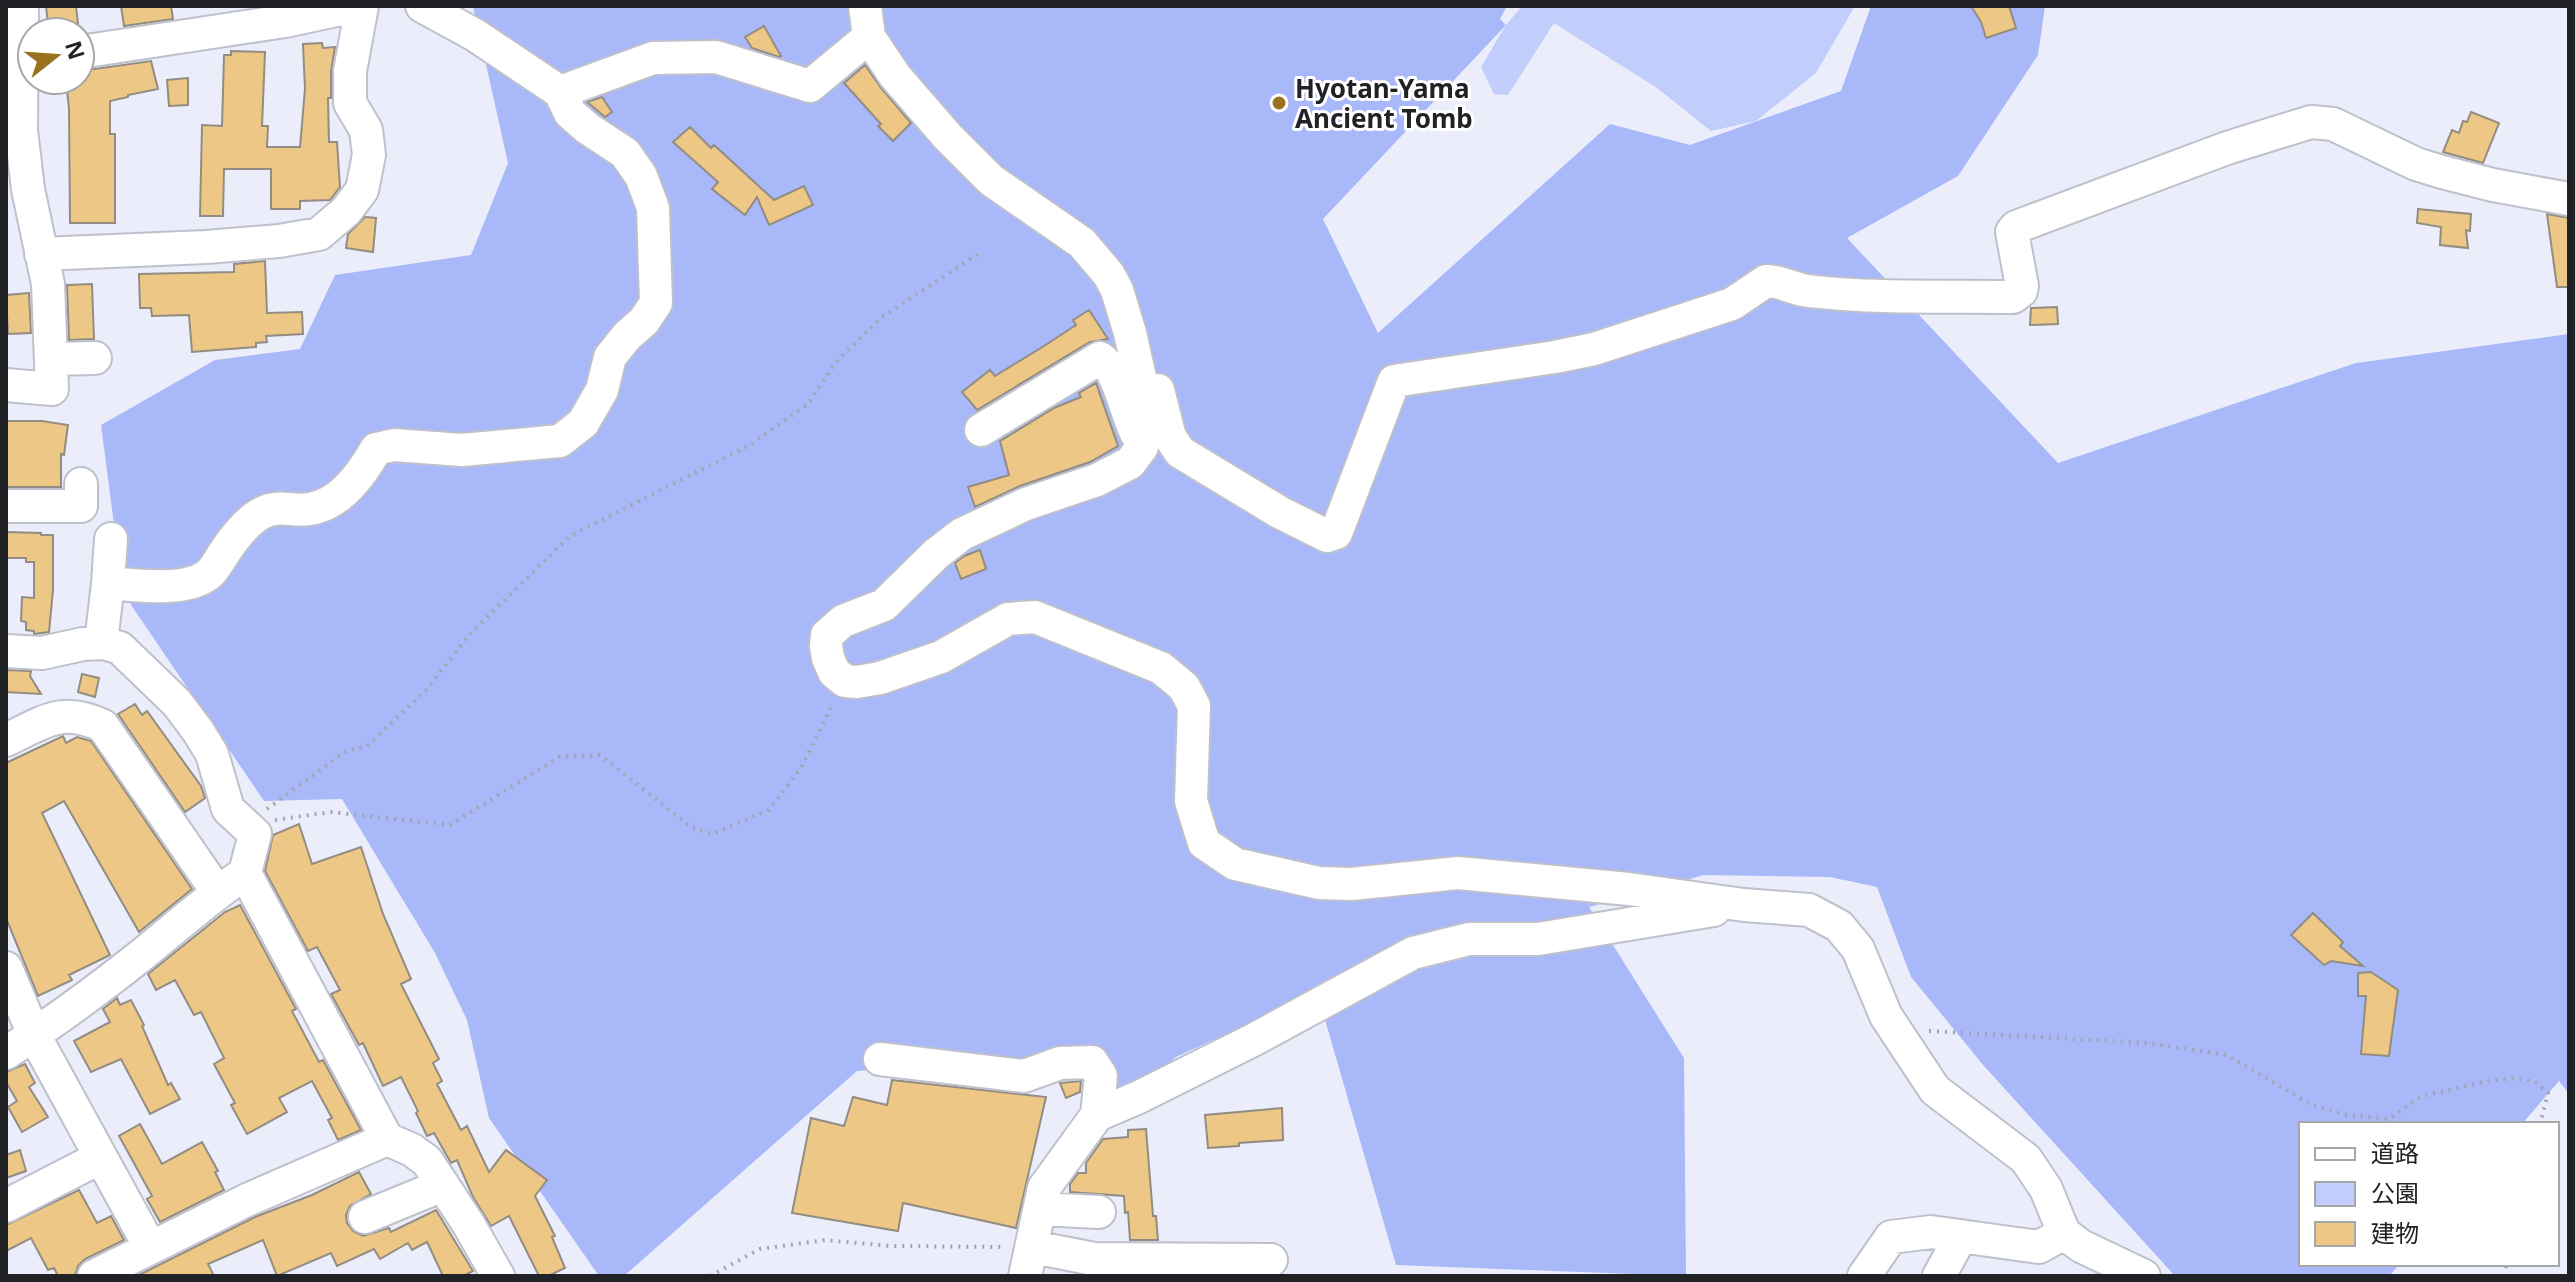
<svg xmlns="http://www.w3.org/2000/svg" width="2575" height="1282" font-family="'Noto Sans','Noto Sans JP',sans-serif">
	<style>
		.green { fill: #c1cdfb }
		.forest { fill: #a9b8f9 }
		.building { fill: #edc785; stroke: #928c82; stroke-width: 2 }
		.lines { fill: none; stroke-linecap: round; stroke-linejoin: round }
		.minor-casing { stroke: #bec1cc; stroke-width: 36 }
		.path { stroke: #a1a4ad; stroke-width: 4; stroke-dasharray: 2 6; stroke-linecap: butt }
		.minor { stroke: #fff; stroke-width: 32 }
		.poi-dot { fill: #9a711e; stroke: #fff; stroke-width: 3 }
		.labels { text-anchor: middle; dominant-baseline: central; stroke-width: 6; stroke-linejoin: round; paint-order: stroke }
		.poi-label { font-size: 26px; font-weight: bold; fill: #212226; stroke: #fff; text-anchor: start }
	</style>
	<rect width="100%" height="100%" fill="#ebeefa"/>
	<path class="green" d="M1522,6H1855L1816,73L1756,121L1711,131L1657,88L1554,23L1508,95L1494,94L1481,67L1506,25Z"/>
	<path class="forest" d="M473,6H1507L1500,19L1506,25L1323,219L1378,333L1610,124L1690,145L1841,91L1871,6H2045L2038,55L1958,176L1847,238L2058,463L2356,363L2569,334V1094L2559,1081L2522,1124H2301V1264H2400L2389,1276H2175L1984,1066L1911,977L1877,887L1830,877L1704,875L1589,907L1684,1058L1686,1276L1396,1265L1317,992L1176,1057L1131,1095L1106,1102L1077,1055L857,1071L624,1276H599L489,1118L467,1020L435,953L342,799L264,801L123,593L101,425L215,360L300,349L335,275L471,255L508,163Z"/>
	<path class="building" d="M46,6H76L79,32H49Z
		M121,6H171L173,19L124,26Z
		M1971,6H2009L2016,28L1986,38L1981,22Z
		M764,26L781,56L779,57L752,48L745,37Z
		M322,43L323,48L335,47L331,71V98H328L329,142H337L340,187L330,200L300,201V209H271V169H224L223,216H200L202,125L222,126L224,55H231V51L265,52L262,126H268L267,147H300L305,89L303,44Z
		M151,61L158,89L128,95V97L110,101V134H115V223H70L69,109L66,80H80V71Z
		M865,65L881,88L911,123L893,141L878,126L881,124L844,83Z
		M188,78V105L169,106L167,80Z
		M602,97L612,112L605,117L587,102Z
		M2471,112L2499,123L2483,163L2443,152L2452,130L2459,133L2463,121L2467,122Z
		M690,127L711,148L714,145L774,200L804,186L813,205L769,225L757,197L745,215L712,189L718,182L673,142Z
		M2418,209L2471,214L2470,231L2466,230L2468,248L2440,245L2441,227L2417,223Z
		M2547,214L2569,218V287H2557Z
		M365,217L376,218L373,252L346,248L348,234Z
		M265,261L267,313L302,312L303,334L266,336L267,342L256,343V347L192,352L189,315L152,316L151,308H140L139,274L234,272V264Z
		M92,284L94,339L69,340L67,285Z
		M29,293L31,333L8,334L6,295Z
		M2057,307L2058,324L2030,325L2031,308Z
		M1089,310L1108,339L1090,342L977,410L962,392L990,370L995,376L1044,346L1076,325L1073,320Z
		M1096,383L1118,446L1090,462L1020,486L975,507L968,487L1009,475L1000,441L1054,408L1081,397L1079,393Z
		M6,421H42L68,425L64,455L61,454V487H6Z
		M6,532L41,533V535H53V590L49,632L34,634V631L26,630V622L21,621L22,597L34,598V562H26V558H6Z
		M980,550L986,569L961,579L955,563L964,556Z
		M6,670L31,671L30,676L41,694L6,692Z
		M82,674L99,678L95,697L78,692Z
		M135,704L142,715L147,711L201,786L205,798L185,812L118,714Z
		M63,736L66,743L77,737L91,741L192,889L139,932L64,801L42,813L110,955L69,975L72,980L38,996L6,918V763Z
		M299,824L312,864L361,847L383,914L411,979L401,984L439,1059L433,1063L442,1081L437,1084L461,1130L467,1126L489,1172L506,1150L547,1180L535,1196L555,1236L552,1237L565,1268L548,1276H539L509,1216L491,1226L473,1197L457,1160L451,1163L434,1133L427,1136L416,1113L418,1111L401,1077L383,1086L363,1043L359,1045L331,994L340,990L317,947L308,951L265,871L273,835Z
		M240,905L296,1009L292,1011L319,1062L323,1060L361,1130L338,1140L328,1120L332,1118L312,1081L279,1098L287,1112L247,1134L231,1105L235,1103L214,1064L224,1058L201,1012L194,1015L175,980L156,990L148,974L225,912Z
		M2313,913L2343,942L2340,946L2363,966L2331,961L2324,965L2291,935Z
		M2371,972L2398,990L2389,1056L2361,1054L2366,996H2358V973Z
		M117,998L120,1005L131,1000L144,1025L142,1026L168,1085L171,1083L180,1099L150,1114L121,1059L91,1072L74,1041L110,1022L103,1009Z
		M25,1064L35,1083L29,1087L48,1117L22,1132L8,1107L17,1101L6,1082V1072Z
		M892,1080L1046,1097L1016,1228L903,1203L898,1231L792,1213L811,1118L844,1126L853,1097L887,1105Z
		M1081,1081L1080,1092L1066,1098L1060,1083Z
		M1282,1108L1283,1140L1239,1143V1146L1208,1148L1205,1115Z
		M140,1124L162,1164L202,1142L218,1171L215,1172L224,1190L160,1222L147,1199L152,1196L119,1136Z
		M1146,1129L1153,1216H1156L1158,1240H1130L1128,1212L1125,1213L1124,1196L1070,1192V1184L1078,1173H1086V1163L1103,1139L1128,1137V1130Z
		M20,1150L26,1171L6,1178V1155Z
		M359,1172L371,1194L350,1206L346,1215L347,1223L353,1231L363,1236L389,1228L391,1232L436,1210L473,1271L463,1276H443L427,1242L412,1250L408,1243L380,1259L374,1249L337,1266L331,1253L277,1276L263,1240L208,1264L214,1276H137L255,1217L312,1195Z
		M79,1190L97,1223L111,1216L124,1240L85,1259L78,1266L75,1276H58L54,1268L48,1270L31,1238L6,1251V1225Z"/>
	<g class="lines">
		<g class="minor-casing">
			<path id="minor" d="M422,6L475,35L560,92L653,58L716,57L810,86L869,37
				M865,6L869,37L895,76L948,137L991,180L1082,243L1109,275L1117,290L1130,333L1146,404L1147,425L1142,447L1130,463L1097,480L1026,504L962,534L936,554L884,605L843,621L827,635L826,646L828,658L834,672L845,681L857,682L880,678L941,657L1008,619L1035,617L1161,668L1184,687L1194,706L1191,801L1204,843L1235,864L1319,883L1352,884L1458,873L1629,889L1744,905L1809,910L1839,926L1858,949L1886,1016L1935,1090L2026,1159L2046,1189L2064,1233L2081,1246L2144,1276
				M80,52L285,21L355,6
				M41,254L206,247L279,241L319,234L346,211L362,190L369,155L366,130L350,103V71L362,6
				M51,359L95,358
				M6,385L52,389L48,284L28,189L21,130L22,6
				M1158,390L1170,437L1180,452L1279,512L1327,536L1336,533L1338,528L1394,381L1555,357L1594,349L1732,304L1766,281C1781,281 1793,289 1808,291C1876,299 1945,296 2013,297L2021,291L2022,286L2012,232L2016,227L2227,148L2311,122L2333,124L2416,164L2442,172L2493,185L2569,199
				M981,430L1100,358C1119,370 1125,412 1136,433
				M6,506H81V484
				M108,583L111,539
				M101,643L108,583C135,585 189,593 210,573C215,568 220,559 224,553C232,540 248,520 262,513C278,504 294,512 310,509C341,504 362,474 376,449L394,445L462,450L560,441L583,423L602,390L610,357L627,336L644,321L656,303L653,208L641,176L625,153L587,128L570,113L560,92
				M6,651L42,653L83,644L104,643L120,648L177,703L198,731L212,754L228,809L255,834L245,873C209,898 177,926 143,954C99,989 53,1023 6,1053
				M6,740C44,722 62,706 103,726L218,893
				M245,873L387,1139L412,1150L427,1161L469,1225L498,1276
				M6,968L34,1035L150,1247
				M880,1059L1024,1076L1060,1063L1092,1062L1101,1076L1097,1115L1044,1188L1025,1276
				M1097,1115L1139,1097L1255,1039L1413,953L1469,939H1538L1714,910
				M6,1206L101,1157
				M1040,1209L1099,1212
				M365,1217L443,1185
				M1033,1247L1094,1259L1271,1260
				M94,1276L247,1200L387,1139
				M1864,1276L1891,1237L1931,1232L2039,1247L2064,1233
				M1939,1276L1961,1236"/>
		</g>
		<path class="path" d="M267,809L346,751L367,746L427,689L469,635L570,536L748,446L808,404L836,362L882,317L978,254
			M275,820L331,812L450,825L559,757L600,755L691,827L712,834L769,810L801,768L833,703
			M1929,1031L2148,1043L2227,1055L2310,1104L2346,1115L2389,1119L2422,1096L2488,1081L2515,1078L2535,1082L2548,1093L2540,1124
			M710,1276L760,1249L825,1240L891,1246L1004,1247
			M2505,1276L2506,1264"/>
		<use href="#minor" class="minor"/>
	</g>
	<circle class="poi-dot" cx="1279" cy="103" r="8"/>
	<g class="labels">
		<g class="poi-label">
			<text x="1295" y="88">Hyotan-Yama<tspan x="1295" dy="30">Ancient Tomb</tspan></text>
		</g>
	</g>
	<rect width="2575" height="1282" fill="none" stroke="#212226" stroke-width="16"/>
	<rect x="2299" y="1122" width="260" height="144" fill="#ffffff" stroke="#a6a7a8" stroke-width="2"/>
	<rect x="2315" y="1148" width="40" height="12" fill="#ffffff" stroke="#a6a7a8" stroke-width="2"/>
	<text x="2371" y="1162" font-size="24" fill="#212226">道路</text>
	<rect x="2315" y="1182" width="40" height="24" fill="#c1cdfb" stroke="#a6a7a8" stroke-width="2"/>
	<text x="2371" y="1202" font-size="24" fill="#212226">公園</text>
	<rect x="2315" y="1222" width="40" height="24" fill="#edc785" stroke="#a6a7a8" stroke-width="2"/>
	<text x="2371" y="1242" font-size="24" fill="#212226">建物</text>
	<g transform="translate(56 56) rotate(73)"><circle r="38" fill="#ffffff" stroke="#a6a7a8" stroke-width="2"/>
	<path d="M0-6L14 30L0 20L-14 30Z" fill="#9a711e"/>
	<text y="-12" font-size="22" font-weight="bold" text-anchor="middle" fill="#212226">N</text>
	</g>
</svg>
